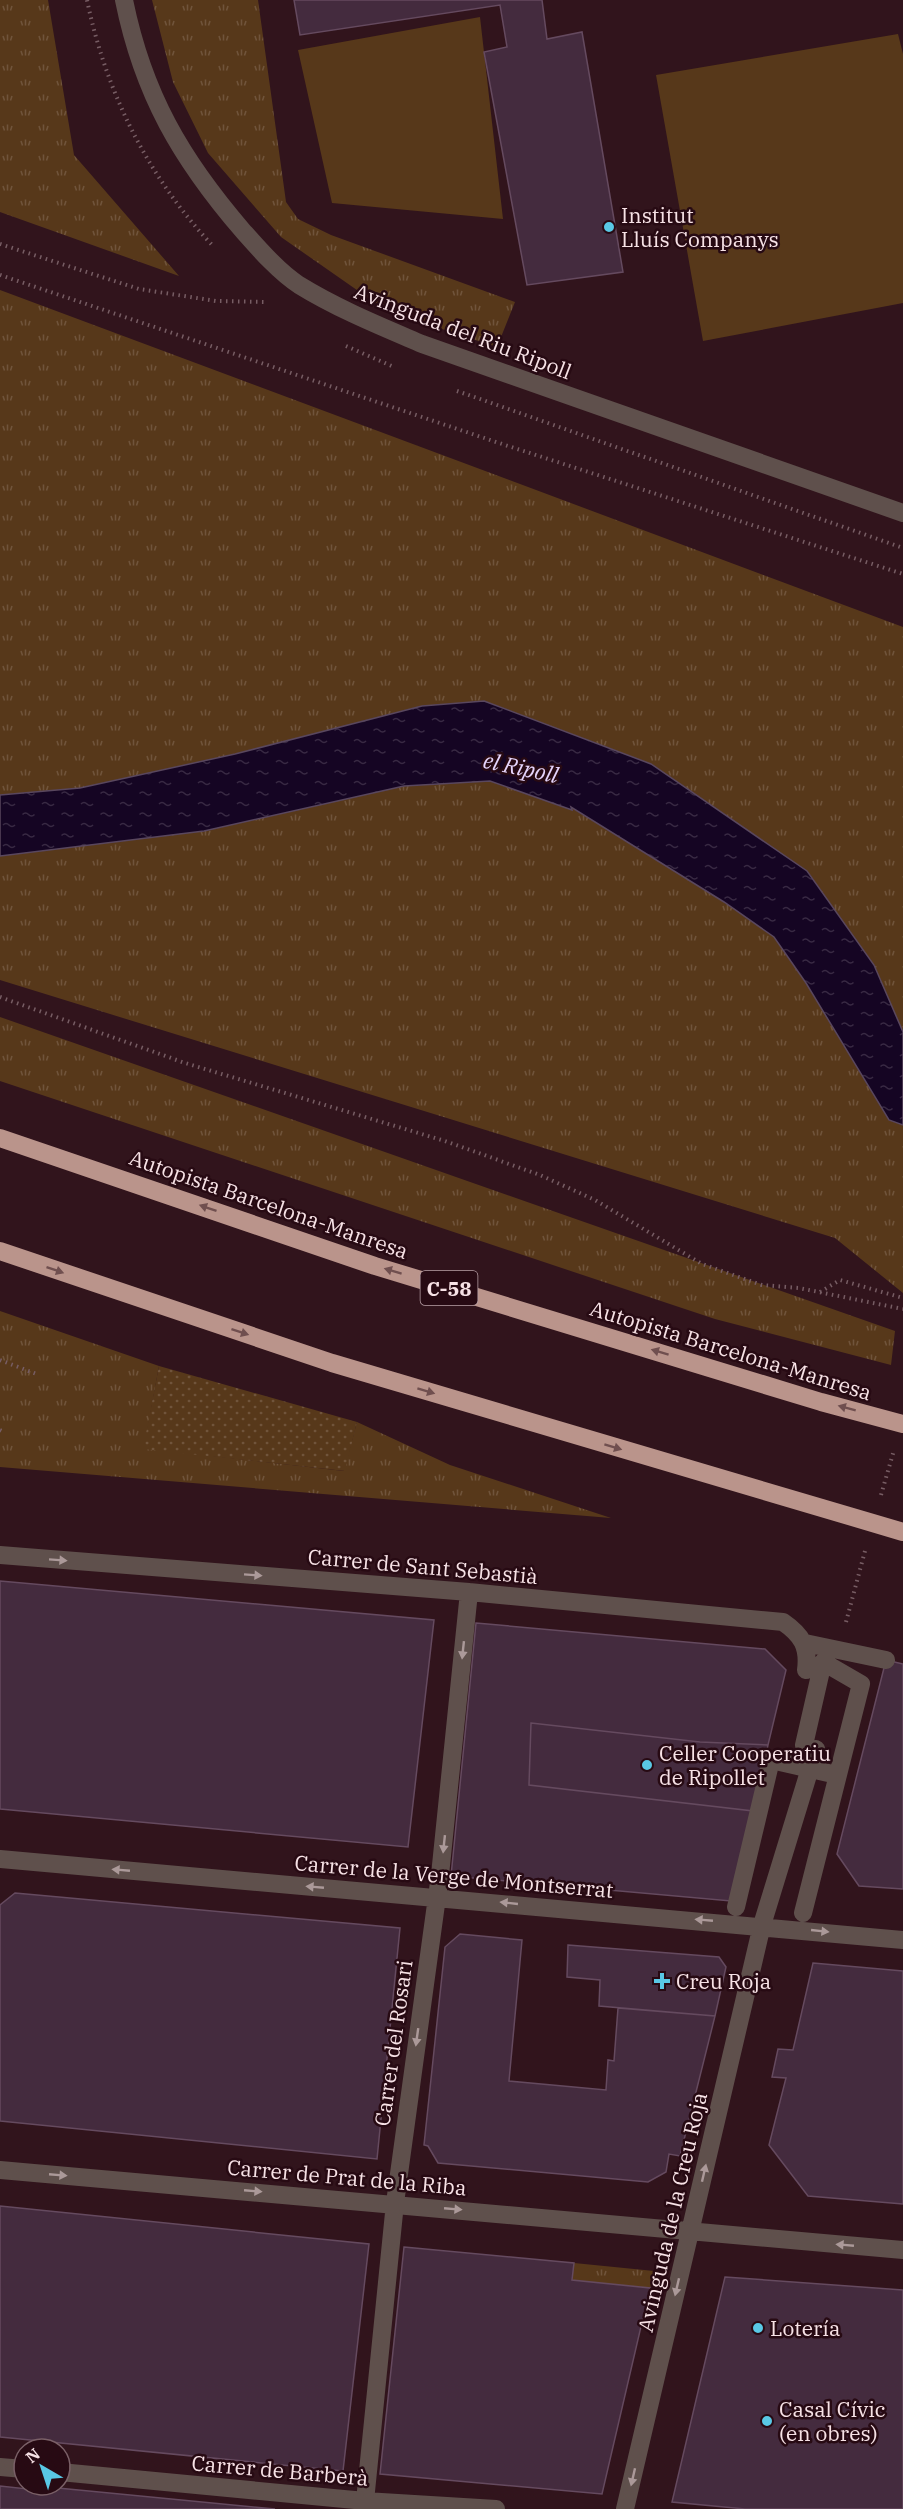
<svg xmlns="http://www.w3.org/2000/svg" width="903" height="2509" font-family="'IBM Plex Serif',serif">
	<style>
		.grass { fill: url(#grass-tufts) }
		.garden { fill: url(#garden-dots) }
		.pitch { fill: #57381a }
		.water { fill: url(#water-ripples); stroke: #59475e; stroke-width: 1.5 }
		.building { fill: #442b3e; stroke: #654a5f; stroke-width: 1.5 }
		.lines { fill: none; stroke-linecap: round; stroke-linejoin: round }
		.path { stroke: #775d64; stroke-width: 4; stroke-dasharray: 1.5 4.5; stroke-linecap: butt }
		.minor { stroke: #5f504c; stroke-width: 18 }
		.highway { stroke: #ba948b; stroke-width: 18 }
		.oneway { fill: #704f4f }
		.oneway2 { fill: #ab9999 }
		.poi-dot { fill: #59c8e5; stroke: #270a13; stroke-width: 2 }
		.labels { text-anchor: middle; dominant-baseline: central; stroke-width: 5; stroke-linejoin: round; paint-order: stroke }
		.shield { fill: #270a13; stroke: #b9a1a7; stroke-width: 1.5 }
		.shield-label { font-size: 20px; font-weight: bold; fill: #f7e2e6 }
		.poi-label { font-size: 21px; fill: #f7e2e6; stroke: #270a13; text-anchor: start }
		.street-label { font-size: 21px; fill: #f7e2e6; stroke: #270a13 }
		.water-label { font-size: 22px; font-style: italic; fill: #e6d5fc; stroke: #270a13 }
	</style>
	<defs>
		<pattern id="grass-tufts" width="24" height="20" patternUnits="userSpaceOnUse" patternTransform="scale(1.5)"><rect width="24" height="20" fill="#57381a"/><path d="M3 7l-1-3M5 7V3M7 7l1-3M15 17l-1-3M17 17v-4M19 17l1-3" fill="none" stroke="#70543b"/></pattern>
		<pattern id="garden-dots" width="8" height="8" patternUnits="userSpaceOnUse" patternTransform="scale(1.5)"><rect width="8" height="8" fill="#57381a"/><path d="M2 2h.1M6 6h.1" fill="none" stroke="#70543b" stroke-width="1.8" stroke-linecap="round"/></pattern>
		<pattern id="water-ripples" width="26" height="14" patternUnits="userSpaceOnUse" patternTransform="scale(1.5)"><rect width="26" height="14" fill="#150523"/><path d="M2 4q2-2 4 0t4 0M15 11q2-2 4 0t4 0" fill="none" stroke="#382943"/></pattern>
	</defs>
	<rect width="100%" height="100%" fill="#31141c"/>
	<path class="grass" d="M0,0H48L74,155L179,276L0,212Z
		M152,0H258L286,202L298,219L331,235L515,302L497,347L387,311L281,237L208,153L173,82Z
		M0,290L903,627V1032L484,701L422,706L235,754L80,788L0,795Z
		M490,781L571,809L569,806L724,902L774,937L806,983L889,1120L903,1125V1293L835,1238L0,980V856L204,831L404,786Z
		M0,1017L895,1331L891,1365L715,1319L0,1081Z
		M0,1311L159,1366L144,1448L344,1471L357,1422L450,1465L611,1518L0,1467Z
		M574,2263L654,2271L650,2288L572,2280Z"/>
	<path class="garden" d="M159,1366L357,1422L345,1471L143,1449Z"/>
	<path class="pitch" d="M480,17L503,219L332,203L298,50Z
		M898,34L903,54V303L703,341L656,75Z"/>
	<path class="water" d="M484,701L651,764L807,871L874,965L903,1032V1125L889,1120L806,983L774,937L724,902L571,807L572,810L490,781L404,786L204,831L0,856V795L80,788L235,754L422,706Z"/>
	<path class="building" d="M294,0H542L547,39L582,32L623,272L527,285L484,52L507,47L500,5L300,35Z
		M0,1581L434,1620L408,1847L0,1809Z
		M476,1623L765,1649L786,1670L768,1745L700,1742L531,1723L529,1785L753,1811L731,1901L451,1876Z
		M886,1660L903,1664V1889L859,1886L837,1854Z
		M531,1723L700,1742L768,1745L753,1811L529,1785Z
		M15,1893L400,1928L377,2159L0,2121V1905Z
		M460,1934L522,1940L509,2081L606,2090L608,2060L614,2061L618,2008L715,2016L680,2156L669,2154L666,2172L648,2182L438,2163L428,2146L424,2145L445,1947Z
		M568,1945L719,1957L726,1967L715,2016L599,2006L600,1980L567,1977Z
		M813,1963L903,1971V2204L808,2196L769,2145L786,2078L772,2077L778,2049L793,2050Z
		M0,2206L369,2244L343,2471L0,2437Z
		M404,2247L574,2263L572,2280L650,2288L602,2494L380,2474Z
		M725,2277L903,2290V2509H745L672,2502Z
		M27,2485L275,2509H0V2486L27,2489Z"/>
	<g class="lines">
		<path class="path" d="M87,0C106,92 148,178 214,247
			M0,244L139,289L216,301L267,302
			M0,275L502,444L903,574
			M346,346L394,367
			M457,391L903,548
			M0,997L185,1063L445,1141L540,1175L595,1200L702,1264L762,1285L799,1288L903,1309
			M820,1292L840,1280L903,1298
			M0,1360L39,1375
			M0,1430L2,1431
			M881,1495L894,1450
			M846,1622L865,1551"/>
		<path class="minor" d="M124,0C143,94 181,159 243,231C259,249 279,272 299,285C338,309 380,326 422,344L903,513
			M0,1555L469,1592L783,1622C802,1635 809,1647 806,1670
			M805,1643L886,1660
			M0,1859L903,1940
			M736,1907L771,1760L837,1775
			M803,1913L861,1684L823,1662L804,1745L809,1767
			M0,2170L903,2250
			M0,2467L24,2469
			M60,2472L365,2501L496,2509
			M365,2501L395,2203L440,1875L469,1592
			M625,2509L762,1925L816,1749"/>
		<path class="highway" d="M0,1138L375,1266L821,1402L903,1424
			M0,1251L332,1363L903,1532"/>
	</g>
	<defs><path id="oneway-solid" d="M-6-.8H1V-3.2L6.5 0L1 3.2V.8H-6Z" transform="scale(1.5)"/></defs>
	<g class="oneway">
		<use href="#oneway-solid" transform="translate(208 1208) rotate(-161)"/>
		<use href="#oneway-solid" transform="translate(55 1270) rotate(19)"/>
		<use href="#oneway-solid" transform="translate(393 1271) rotate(-163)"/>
		<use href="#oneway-solid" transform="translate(240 1332) rotate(18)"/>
		<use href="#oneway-solid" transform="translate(660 1352) rotate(-163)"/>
		<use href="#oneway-solid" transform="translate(426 1391) rotate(17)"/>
		<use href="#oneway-solid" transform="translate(847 1408) rotate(-165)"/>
		<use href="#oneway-solid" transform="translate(613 1447) rotate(17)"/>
	</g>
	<g class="oneway2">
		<use href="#oneway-solid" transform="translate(58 1560) rotate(4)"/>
		<use href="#oneway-solid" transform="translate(253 1575) rotate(4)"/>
		<use href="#oneway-solid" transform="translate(463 1650) rotate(96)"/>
		<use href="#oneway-solid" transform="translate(444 1844) rotate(96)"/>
		<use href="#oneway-solid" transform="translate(121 1870) rotate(-175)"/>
		<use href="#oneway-solid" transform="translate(315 1887) rotate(-175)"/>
		<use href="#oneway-solid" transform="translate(509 1903) rotate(-174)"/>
		<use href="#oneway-solid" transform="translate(704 1920) rotate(-175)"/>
		<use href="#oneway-solid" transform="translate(820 1931) rotate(6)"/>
		<use href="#oneway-solid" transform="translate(417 2037) rotate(98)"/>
		<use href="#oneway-solid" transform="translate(704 2173) rotate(-77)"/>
		<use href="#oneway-solid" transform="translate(58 2175) rotate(5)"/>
		<use href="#oneway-solid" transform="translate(253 2191) rotate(5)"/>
		<use href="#oneway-solid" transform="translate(453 2209) rotate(5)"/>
		<use href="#oneway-solid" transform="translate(845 2245) rotate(-175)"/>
		<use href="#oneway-solid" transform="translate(677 2287) rotate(103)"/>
		<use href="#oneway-solid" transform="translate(633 2477) rotate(103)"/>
	</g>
	<g class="poi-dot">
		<circle cx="609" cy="227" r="6"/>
		<circle cx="647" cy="1765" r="6"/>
		<path d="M659 1972h6v6h6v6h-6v6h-6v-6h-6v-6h6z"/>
		<circle cx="758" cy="2328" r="6"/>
		<circle cx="767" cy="2421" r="6"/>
	</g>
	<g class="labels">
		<rect class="shield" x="420.5" y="1271" width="57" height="34" rx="4.5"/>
		<g class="shield-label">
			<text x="449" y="1288">C-58</text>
		</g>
		<g class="poi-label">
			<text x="621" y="215">Institut<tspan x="621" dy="24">Lluís Companys</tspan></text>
			<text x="659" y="1753">Celler Cooperatiu<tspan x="659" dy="24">de Ripollet</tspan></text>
			<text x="676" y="1981">Creu Roja</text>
			<text x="770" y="2328">Lotería</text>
			<text x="779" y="2409">Casal Cívic<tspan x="779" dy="24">(en obres)</tspan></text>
		</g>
		<g class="street-label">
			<text transform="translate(463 331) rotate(21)">Avinguda del Riu Ripoll</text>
			<text transform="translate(269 1204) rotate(19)">Autopista Barcelona-Manresa</text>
			<text transform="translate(731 1350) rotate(17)">Autopista Barcelona-Manresa</text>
			<text transform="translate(423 1566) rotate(5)">Carrer de Sant Sebastià</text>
			<text transform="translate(454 1876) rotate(5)">Carrer de la Verge de Montserrat</text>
			<text transform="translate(393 2043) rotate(-82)">Carrer del Rosari</text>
			<text transform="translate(347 2177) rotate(5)">Carrer de Prat de la Riba</text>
			<text transform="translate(672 2212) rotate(-77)">Avinguda de la Creu Roja</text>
			<text transform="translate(280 2470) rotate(5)">Carrer de Barberà</text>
		</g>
		<g class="water-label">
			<text transform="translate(521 767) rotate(12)">el Ripoll</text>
		</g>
	</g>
	<g transform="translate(42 2467) rotate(321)"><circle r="28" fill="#270a13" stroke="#7a6067" stroke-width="1.5"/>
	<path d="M0-4.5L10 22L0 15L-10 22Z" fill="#59c8e5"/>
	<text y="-9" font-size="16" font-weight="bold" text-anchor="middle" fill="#f7e2e6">N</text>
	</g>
</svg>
